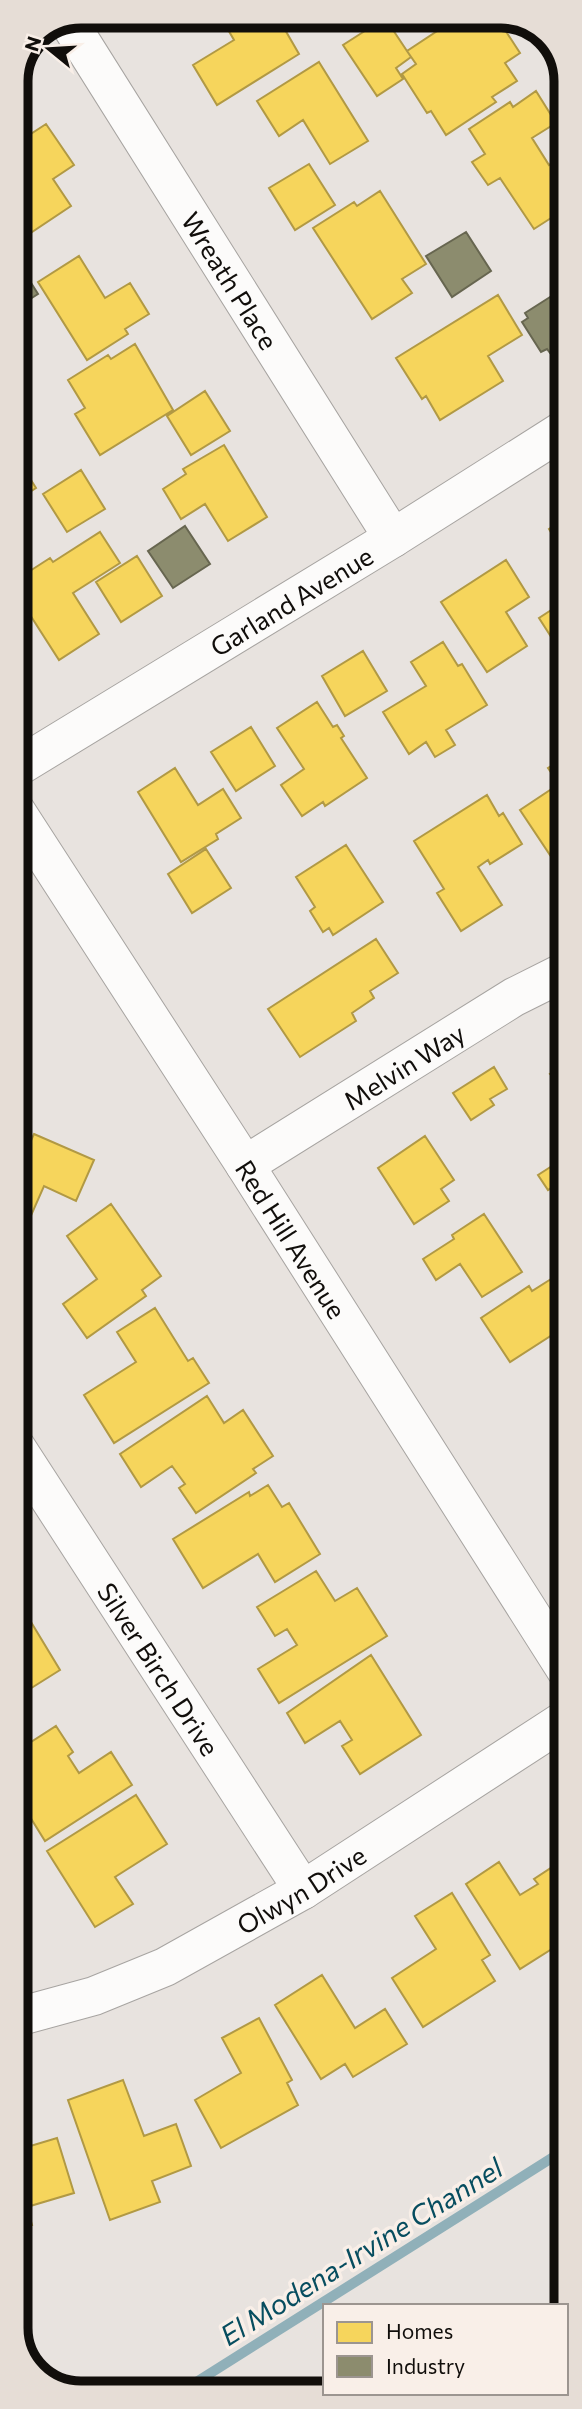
<svg xmlns="http://www.w3.org/2000/svg" width="582" height="2409" font-family="Commissioner,sans-serif">
	<style>
		.homes { fill: #f6d55c; stroke: #b19944; stroke-width: 2 }
		.industry { fill: #8c8c6e; stroke: #676650; stroke-width: 2 }
		.lines { fill: none; stroke-linecap: round; stroke-linejoin: round }
		.stream { stroke: #90b0b9; stroke-width: 10 }
		.minor-casing { stroke: #a7a4a1; stroke-width: 40 }
		.secondary-casing { stroke: #a7a4a1; stroke-width: 40 }
		.minor { stroke: #fcfbfa; stroke-width: 38 }
		.secondary { stroke: #fcfbfa; stroke-width: 38 }
		.labels { text-anchor: middle; dominant-baseline: central; stroke-width: 7; stroke-linejoin: round; paint-order: stroke }
		.street-label { font-size: 26px; fill: #110e0b; stroke: #f9efe8 }
		.water-label { font-size: 28px; font-style: italic; fill: #074d5f; stroke: #f9efe8 }
		.rim { fill: none; stroke: #110e0b; stroke-width: 9 }
	</style>
	<rect width="100%" height="100%" fill="#e8e3df"/>
	<path class="homes" d="M220,16H266L268,18L277,16L299,54L217,105L193,65L234,40Z
		M460,16L469,30L490,16H496L520,53L505,63L517,81L492,97L496,102L446,135L431,111L427,113L402,74L416,64L407,51Z
		M385,18L411,57L396,68L403,79L377,96L343,45Z
		M319,62L368,141L330,164L303,120L279,136L257,101Z
		M536,91L556,123L532,138L549,165L565,155V209L534,229L500,178L488,185L472,162L485,154L469,129L510,102L513,107Z
		M16,121L26,137L46,124L74,165L53,179L71,206L29,234L27,230L16,238Z
		M309,164L335,205L295,230L269,188Z
		M380,191L426,264L402,279L412,293L372,319L313,228L354,202L357,206Z
		M79,256L105,298L130,283L149,314L125,329L128,334L87,360L38,282Z
		M498,295L522,335L488,356L503,381L440,420L426,396L422,399L396,358Z
		M135,344L173,410L100,455L75,414L85,408L68,380L108,355L111,359Z
		M16,372L30,395L16,404Z
		M205,391L230,431L191,455L167,416Z
		M224,445L267,517L228,541L205,504L181,519L163,489L186,474L183,469Z
		M16,447L28,466L24,469L36,488L16,501Z
		M81,470L105,509L67,532L43,494Z
		M565,518V555L549,529Z
		M100,532L120,563L73,593L99,634L59,660L16,593V580L50,558L53,562Z
		M137,556L162,596L121,622L96,582Z
		M506,560L529,597L506,612L527,646L487,672L441,602Z
		M565,601V656L564,657L539,618Z
		M443,642L458,666L462,664L487,705L446,730L455,745L435,757L426,742L409,754L383,712L426,686L411,662Z
		M363,651L387,691L345,716L322,676Z
		M317,702L333,727L337,725L344,736L341,738L367,778L325,806L323,802L302,816L281,785L304,769L277,728Z
		M251,727L275,766L236,791L211,752Z
		M565,757V845L550,855L520,810L559,784L548,768Z
		M175,768L198,805L223,789L241,818L216,834L218,839L181,862L138,792Z
		M487,795L499,816L503,813L522,844L490,864L488,860L478,867L502,905L461,931L437,893L444,889L414,841Z
		M346,845L383,902L333,935L329,928L323,932L310,911L315,907L296,877Z
		M206,849L231,888L192,913L168,874Z
		M376,939L398,973L370,991L374,998L352,1013L356,1021L300,1057L268,1009Z
		M566,1063V1091L550,1074Z
		M494,1067L507,1089L490,1099L494,1105L471,1120L453,1093Z
		M34,1134L94,1160L76,1201L44,1186L18,1245L16,1244V1145L27,1149Z
		M425,1136L454,1180L441,1189L449,1201L414,1224L378,1168Z
		M566,1157V1178L548,1190L538,1175Z
		M111,1204L161,1276L142,1290L146,1296L87,1338L63,1304L97,1279L67,1236Z
		M484,1214L522,1272L482,1297L460,1264L436,1280L423,1259L454,1239L452,1235Z
		M566,1257V1277L557,1263Z
		M551,1279L566,1302V1326L510,1362L481,1318L529,1286L532,1291Z
		M155,1308L188,1361L193,1358L209,1383L114,1443L84,1395L136,1362L117,1332Z
		M207,1396L224,1423L243,1410L273,1456L253,1469L256,1473L196,1513L179,1488L185,1484L172,1466L141,1487L120,1454Z
		M268,1485L282,1507L289,1503L320,1554L275,1582L258,1554L203,1588L173,1539L249,1492L250,1496Z
		M316,1571L335,1601L357,1588L387,1636L279,1703L258,1669L297,1645L287,1629L275,1636L257,1607Z
		M31,1622L60,1670L17,1697V1631Z
		M371,1655L421,1735L360,1774L342,1746L352,1740L340,1721L305,1743L287,1713Z
		M17,1719L25,1732L17,1738Z
		M56,1726L73,1752L68,1756L79,1773L111,1752L132,1785L45,1841L17,1796V1751Z
		M136,1795L167,1844L115,1877L133,1904L95,1927L47,1851Z
		M499,1862L520,1895L538,1884L534,1879L560,1862L566,1872V1940L520,1969L466,1884Z
		M452,1893L490,1955L482,1960L495,1981L423,2027L392,1978L436,1949L415,1916Z
		M322,1975L355,2028L385,2009L407,2044L353,2077L345,2064L321,2079L275,2005Z
		M259,2018L292,2080L287,2083L298,2105L221,2148L195,2100L241,2073L222,2038Z
		M123,2080L144,2136L176,2124L191,2166L152,2181L160,2202L110,2220L68,2100Z
		M57,2138L74,2193L27,2207L32,2225L17,2229V2150Z"/>
	<path class="industry" d="M466,232L491,271L452,297L426,256Z
		M16,259L38,294L16,308Z
		M561,290L565,296V343L550,353L547,349L541,352L522,322L528,318L525,313Z
		M185,526L210,564L173,588L148,551Z"/>
	<g class="lines">
		<path class="stream" d="M179,2393L566,2149"/>
		<g class="minor-casing">
			<g id="minor">
				<path id="s1" d="M68,21L393,538"/>
				<path id="s2" d="M16,768L393,538L565,429"/>
				<path id="s3" d="M245,1165L514,997L566,971"/>
				<path id="s4" d="M16,1447L303,1890"/>
				<path id="s5" d="M17,2017L94,1996L165,1967L303,1890L566,1719"/>
			</g>
		</g>
		<g class="secondary-casing">
			<g id="secondary">
				<path id="s6" d="M16,811L245,1165L566,1670"/>
			</g>
		</g>
		<use href="#minor" class="minor"/>
		<use href="#secondary" class="secondary"/>
	</g>
	<g class="labels">
		<g class="street-label">
			<text stroke="none"><textPath href="#s1" startOffset="306">Wreath Place</textPath></text>
			<text stroke="none"><textPath href="#s2" startOffset="322">Garland Avenue</textPath></text>
			<text stroke="none"><textPath href="#s3" startOffset="187">Melvin Way</textPath></text>
			<text stroke="none"><textPath href="#s6" startOffset="509">Red Hill Avenue</textPath></text>
			<text stroke="none"><textPath href="#s4" startOffset="264">Silver Birch Drive</textPath></text>
			<text stroke="none"><textPath href="#s5" startOffset="313">Olwyn Drive</textPath></text>
		</g>
		<g class="water-label">
			<text transform="translate(361 2251) rotate(-32)">El Modena-Irvine Channel</text>
		</g>
	</g>
	<path d="M0 0H582V2409H0ZM81 28H501A53 53 0 0 1 554 81V2328A53 53 0 0 1 501 2381H81A53 53 0 0 1 28 2328V81A53 53 0 0 1 81 28Z" fill="#e6ddd6" fill-rule="evenodd"/>
	<path class="rim" d="M81 28H501A53 53 0 0 1 554 81V2328A53 53 0 0 1 501 2381H81A53 53 0 0 1 28 2328V81A53 53 0 0 1 81 28Z"/>
	<rect x="323" y="2304" width="245" height="91" fill="#f9efe8" stroke="#9c9590" stroke-width="2"/>
	<rect x="337" y="2322" width="35" height="21" fill="#f6d55c" stroke="#9c9590" stroke-width="2"/>
	<text x="386" y="2339" font-size="21" fill="#110e0b">Homes</text>
	<rect x="337" y="2356" width="35" height="21" fill="#8c8c6e" stroke="#9c9590" stroke-width="2"/>
	<text x="386" y="2374" font-size="21" fill="#110e0b">Industry</text>
	<g transform="translate(49 49) rotate(288)" stroke="#f9efe8" stroke-width="5" paint-order="stroke">
	<path d="M0-5L12 26L0 18L-12 26Z" fill="#110e0b"/>
	<text y="-10" font-size="19" font-weight="bold" text-anchor="middle" fill="#110e0b">N</text>
	</g>
</svg>
